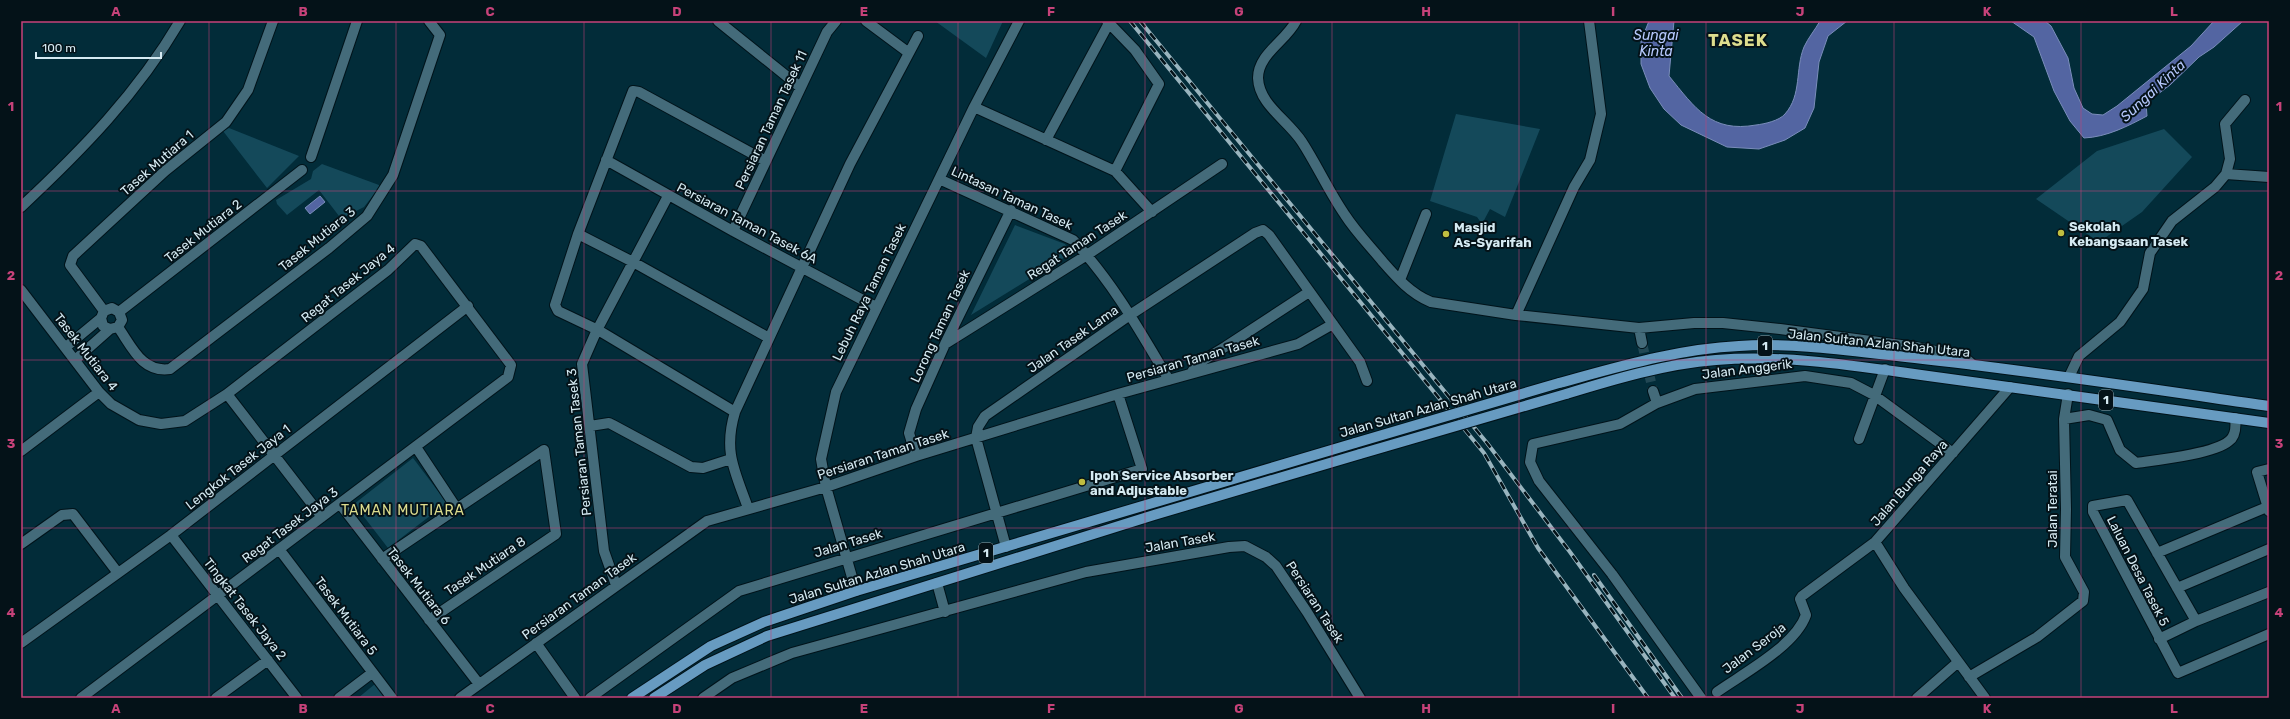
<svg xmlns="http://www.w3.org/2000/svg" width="2290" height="719" font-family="Rubik,sans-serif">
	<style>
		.green { fill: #14495a }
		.water { fill: #5365a2; stroke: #7a8dba }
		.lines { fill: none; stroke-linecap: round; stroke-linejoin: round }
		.minor-tunnel { stroke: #224855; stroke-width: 10; stroke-dasharray: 10 5; stroke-linecap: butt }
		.minor-casing { stroke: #01131a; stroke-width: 12 }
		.primary-casing { stroke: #01131a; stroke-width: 12 }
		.minor { stroke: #446b7a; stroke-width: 10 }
		.primary { stroke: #679bc1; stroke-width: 10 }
		.rail-casing { stroke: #99b4be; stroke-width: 4 }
		.rail { stroke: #041218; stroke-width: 2.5; stroke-dasharray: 8; stroke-linecap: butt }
		.primary-bridge-casing { stroke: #01131a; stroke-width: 12; stroke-linecap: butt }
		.primary-bridge { stroke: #679bc1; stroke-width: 10 }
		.grid { fill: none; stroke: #c64279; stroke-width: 1; stroke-opacity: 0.55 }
		.poi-dot { fill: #c1be40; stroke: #041218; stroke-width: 1.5 }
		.labels { text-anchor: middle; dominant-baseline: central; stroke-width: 4; stroke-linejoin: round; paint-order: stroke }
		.shield { fill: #041218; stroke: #96a9b1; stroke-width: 1 }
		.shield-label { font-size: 12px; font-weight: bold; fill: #d5eaf2 }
		.street-label { font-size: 13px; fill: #d5eaf2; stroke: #041218 }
		.poi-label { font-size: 13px; font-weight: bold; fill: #d5eaf2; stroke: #041218; text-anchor: start }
		.water-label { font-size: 14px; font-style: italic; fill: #b6c8fd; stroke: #041218 }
		.neighbourhood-label { font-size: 14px; letter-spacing: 1px; fill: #dddd8e; stroke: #041218 }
		.district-label { font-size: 17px; font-weight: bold; letter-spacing: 1px; fill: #dddd8e; stroke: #041218 }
		.neatline { fill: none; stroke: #c64279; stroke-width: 1.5 }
		.grid-label { font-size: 13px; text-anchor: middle; font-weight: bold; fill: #c64279 }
	</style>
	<rect width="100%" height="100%" fill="#022c39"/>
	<path class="green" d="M935,21H1003L986,58Z
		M1456,114L1540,129L1505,217L1490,209L1482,224L1477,217L1430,201Z
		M229,128L299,156L267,188L223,131Z
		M2164,129L2192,157L2142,212L2099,242L2036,199L2097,151Z
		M322,164L379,185V188L364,207L344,217L339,216L319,190L287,215L277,204L276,200L311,179L313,171Z
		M1015,225L1065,244L1070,254L971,315Z
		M413,458L447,503L388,548L354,504Z
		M375,684L386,698H358Z"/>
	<path class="water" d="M1649,21H1674L1669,76C1695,108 1711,133 1756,125C1764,124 1779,121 1785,114C1802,95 1795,69 1804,47C1808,38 1815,30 1820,21H1847L1828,36L1819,62L1814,108L1805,128L1785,140L1759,149L1727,147L1681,125L1664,109L1650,88L1641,64V41Z
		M2011,21H2045L2051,26L2068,58L2074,88L2083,108L2092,114L2103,115L2117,106L2191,46L2214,21H2243L2214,47L2199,57L2170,85L2146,103L2147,116C2128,126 2107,137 2084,138L2070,121L2054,91L2034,37Z
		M320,196L325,202L310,214L305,208Z"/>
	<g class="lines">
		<path class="minor-tunnel" d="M1642,343L1653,391"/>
		<g class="minor-casing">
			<path id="minor" d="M718,21L800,87
				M1107,21L1135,50L1159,84L1115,171
				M1296,21C1286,41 1258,54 1258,78C1259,105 1288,120 1302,142C1317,165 1329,192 1345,215C1356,232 1370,246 1383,262C1397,278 1411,294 1431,302L1516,315L1639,328L1694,323H1723L1780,329L1916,347L1964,357L1973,365
				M909,53L918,36
				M974,107L1115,171L1152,212
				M1046,140L1109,23
				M311,157L357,21
				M606,160L733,231L876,307
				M2226,174L2269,177
				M939,179L1073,240C1112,281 1140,331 1169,380
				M21,207C82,150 137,94 180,21
				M733,231L827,32L836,21
				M578,234L633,262L769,338
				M1400,280L1426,214
				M21,290L99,392L111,404L139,420L161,424L185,421L227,394L388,270L415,244L421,246L511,365L508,377L81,698
				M104,311L70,265L73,256L165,171L226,122L248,90L273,21
				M119,312L302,170
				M1516,315L1574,187L1590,160L1601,114L1589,21
				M118,327C132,347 142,373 170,369L329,248L367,216L393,175L440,35L429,21
				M1639,328L1642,343
				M945,344L1087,255L1222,164
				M66,347L101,318L104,311L112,308L119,312L122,320L118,327L110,329L103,326L101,318
				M75,360L110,329
				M1192,372L1197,364L1225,347L1309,292
				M2069,377L2079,356L2120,322L2143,289L2150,253L2172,221L2215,187L2226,174L2230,159L2225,124L2245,100
				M1653,391L1657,403
				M227,394L322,517
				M735,412L598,330L558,311L555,305L578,234L633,91L639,92L766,161
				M2064,419L2089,415L2107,420L2120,450L2136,463C2157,460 2214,454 2229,441C2236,436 2236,426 2235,418
				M590,426L609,423L613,425L691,467L703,468L731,459
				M1859,439L1885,369
				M416,447L457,509
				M21,451L99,392
				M916,456L909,433L916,409L945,344L1011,210
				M2269,469L2257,472L2269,511
				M340,504L479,684
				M748,508C735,471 723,452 735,412L850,164L909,53L866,21
				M171,535L297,698
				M1875,542L1904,588L1985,698
				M21,544L62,515L73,514L118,573
				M1006,547L976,438L978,427L985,416L1130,315L1255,233L1263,230L1269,235L1360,362L1367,381
				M279,549L392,698
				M2157,553L2267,507
				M382,559L544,450L556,534L429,620
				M937,583L945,612
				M616,585L604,551L582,364L596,332L668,196
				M2177,588L2269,549
				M856,591L826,487L821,459L836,392L974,107L1019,21
				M2196,621L2127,500L2093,506V512L2178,673L2269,634
				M2159,639L2196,621L2269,592
				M21,643L171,535L468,306
				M536,643L575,698
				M1969,677L2037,637L2083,601L2084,592L2065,557L2066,509L2064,419L2068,394
				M1717,692C1744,673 1795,646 1806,615L1800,599L1802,596L1875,542L2010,387
				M216,698L268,660
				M339,698L372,673
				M460,698L707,521L826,487L916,456L1118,394L1298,344L1333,324
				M590,698L739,591L1142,469L1118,394
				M703,698L732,678L792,653L1086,572L1229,547L1245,546L1266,557L1276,566L1307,612L1360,698
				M1701,698L1612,574L1539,481L1530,462L1533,444L1620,424L1657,403L1695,389L1805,376L1851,383L1874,395L1953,453
				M1917,698L1957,663"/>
		</g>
		<g class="primary-casing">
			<path id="primary" d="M1559,383C1618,367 1677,349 1739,346C1797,342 1857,352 1915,358C2033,371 2151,389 2269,406
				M1566,394C1615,379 1665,364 1716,360C1793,354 1867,368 1943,378C2052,393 2160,408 2269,423
				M632,698L711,646L764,622L856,591L1355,443
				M654,698L705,665L767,636L1154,515L1360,454"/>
		</g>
		<use href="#minor" class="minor"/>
		<use href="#primary" class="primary"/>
		<g class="rail-casing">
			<path id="rail" d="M1130,21L1484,453L1538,548L1648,698
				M1140,21L1487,443L1570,552L1675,698
				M1594,575L1682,698"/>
		</g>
		<use href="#rail" class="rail"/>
		<g class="primary-bridge-casing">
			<path id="primary-bridge" d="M1355,443L1559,383
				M1360,454L1566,394"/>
		</g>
		<use href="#primary-bridge" class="primary-bridge"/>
	</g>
	<path class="grid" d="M209,21V698M396,21V698M584,21V698M771,21V698M958,21V698M1145,21V698M1332,21V698M1519,21V698M1706,21V698M1894,21V698M2081,21V698M21,191H2269M21,360H2269M21,528H2269"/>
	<g class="poi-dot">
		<circle cx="2061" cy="233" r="4"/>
		<circle cx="1446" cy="234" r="4"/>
		<circle cx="1082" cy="482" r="4"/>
	</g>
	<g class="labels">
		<g class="shield">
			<rect x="1758" y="336" width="14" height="20" rx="3"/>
			<rect x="2099" y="390" width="14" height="20" rx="3"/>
			<rect x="979" y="543" width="14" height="20" rx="3"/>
		</g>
		<g class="shield-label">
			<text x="1765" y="346">1</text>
			<text x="2106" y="400">1</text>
			<text x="986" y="553">1</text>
		</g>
		<g class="street-label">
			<text transform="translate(771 120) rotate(-65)">Persiaran Taman Tasek 11</text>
			<text transform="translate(157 163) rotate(-41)">Tasek Mutiara 1</text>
			<text transform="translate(1012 198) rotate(25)">Lintasan Taman Tasek</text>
			<text transform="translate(747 223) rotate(28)">Persiaran Taman Tasek 6A</text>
			<text transform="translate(203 231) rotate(-38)">Tasek Mutiara 2</text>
			<text transform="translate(317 239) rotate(-39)">Tasek Mutiara 3</text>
			<text transform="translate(1077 245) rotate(-33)">Regat Taman Tasek</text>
			<text transform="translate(348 283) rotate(-39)">Regat Tasek Jaya 4</text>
			<text transform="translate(869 292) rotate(-64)">Lebuh Raya Taman Tasek</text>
			<text transform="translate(940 326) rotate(-65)">Lorong Taman Tasek</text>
			<text transform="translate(1073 339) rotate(-35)">Jalan Tasek Lama</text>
			<text transform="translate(1879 343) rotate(6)">Jalan Sultan Azlan Shah Utara</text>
			<text transform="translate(86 352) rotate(52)">Tasek Mutiara 4</text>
			<text transform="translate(1193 359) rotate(-16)">Persiaran Taman Tasek</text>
			<text transform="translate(1747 369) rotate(-7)">Jalan Anggerik</text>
			<text transform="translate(1428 408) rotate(-16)">Jalan Sultan Azlan Shah Utara</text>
			<text transform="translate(579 442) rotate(-96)">Persiaran Taman Tasek 3</text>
			<text transform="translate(883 454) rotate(-18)">Persiaran Taman Tasek</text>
			<text transform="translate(238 467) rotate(-38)">Lengkok Tasek Jaya 1</text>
			<text transform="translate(1909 483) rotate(-49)">Jalan Bunga Raya</text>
			<text transform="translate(2052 509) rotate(-90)">Jalan Teratai</text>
			<text transform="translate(290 525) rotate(-37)">Regat Tasek Jaya 3</text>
			<text transform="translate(1180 542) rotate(-10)">Jalan Tasek</text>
			<text transform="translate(848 543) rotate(-17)">Jalan Tasek</text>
			<text transform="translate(485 566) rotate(-34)">Tasek Mutiara 8</text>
			<text transform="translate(2138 571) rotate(63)">Laluan Desa Tasek 5</text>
			<text transform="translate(877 573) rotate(-17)">Jalan Sultan Azlan Shah Utara</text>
			<text transform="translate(419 586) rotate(52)">Tasek Mutiara 6</text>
			<text transform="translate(579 596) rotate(-36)">Persiaran Taman Tasek</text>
			<text transform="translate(1315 602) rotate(57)">Persiaran Tasek</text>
			<text transform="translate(245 609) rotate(52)">Tingkat Tasek Jaya 2</text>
			<text transform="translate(346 616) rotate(53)">Tasek Mutiara 5</text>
			<text transform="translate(1754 648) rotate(-37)">Jalan Seroja</text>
		</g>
		<g class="poi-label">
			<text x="2069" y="226">Sekolah<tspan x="2069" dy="15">Kebangsaan Tasek</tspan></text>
			<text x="1454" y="227">Masjid<tspan x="1454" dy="15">As-Syarifah</tspan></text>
			<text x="1090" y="475">Ipoh Service Absorber<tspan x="1090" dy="15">and Adjustable</tspan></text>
		</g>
		<g class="water-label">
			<text x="1656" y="35">Sungai<tspan x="1656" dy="16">Kinta</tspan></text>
			<text transform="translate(2153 91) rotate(-43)">Sungai Kinta</text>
		</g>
		<g class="neighbourhood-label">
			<text x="403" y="510">TAMAN MUTIARA</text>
		</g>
		<g class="district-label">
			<text x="1738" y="40">TASEK</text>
		</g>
	</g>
	<rect width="2290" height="719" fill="none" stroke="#041218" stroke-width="44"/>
	<path d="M36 52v6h125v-6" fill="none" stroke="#d5eaf2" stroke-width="2"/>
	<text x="42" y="52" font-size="12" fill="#d5eaf2" stroke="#041218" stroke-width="3" paint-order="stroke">100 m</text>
	<rect x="22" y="22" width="2246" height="675" class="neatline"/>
	<g class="grid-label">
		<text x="116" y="16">A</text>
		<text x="303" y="16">B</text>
		<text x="490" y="16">C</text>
		<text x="677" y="16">D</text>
		<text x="864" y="16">E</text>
		<text x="1051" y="16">F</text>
		<text x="1239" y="16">G</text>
		<text x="1426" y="16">H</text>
		<text x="1613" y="16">I</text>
		<text x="1800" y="16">J</text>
		<text x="1987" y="16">K</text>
		<text x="2174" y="16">L</text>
		<text x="11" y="111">1</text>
		<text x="2279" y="111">1</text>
		<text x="11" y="280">2</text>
		<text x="2279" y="280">2</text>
		<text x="11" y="448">3</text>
		<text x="2279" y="448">3</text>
		<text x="11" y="617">4</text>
		<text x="2279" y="617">4</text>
		<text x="116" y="713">A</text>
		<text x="303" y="713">B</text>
		<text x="490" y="713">C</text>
		<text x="677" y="713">D</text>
		<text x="864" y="713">E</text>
		<text x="1051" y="713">F</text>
		<text x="1239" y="713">G</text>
		<text x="1426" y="713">H</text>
		<text x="1613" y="713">I</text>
		<text x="1800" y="713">J</text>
		<text x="1987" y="713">K</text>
		<text x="2174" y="713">L</text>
	</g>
</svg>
